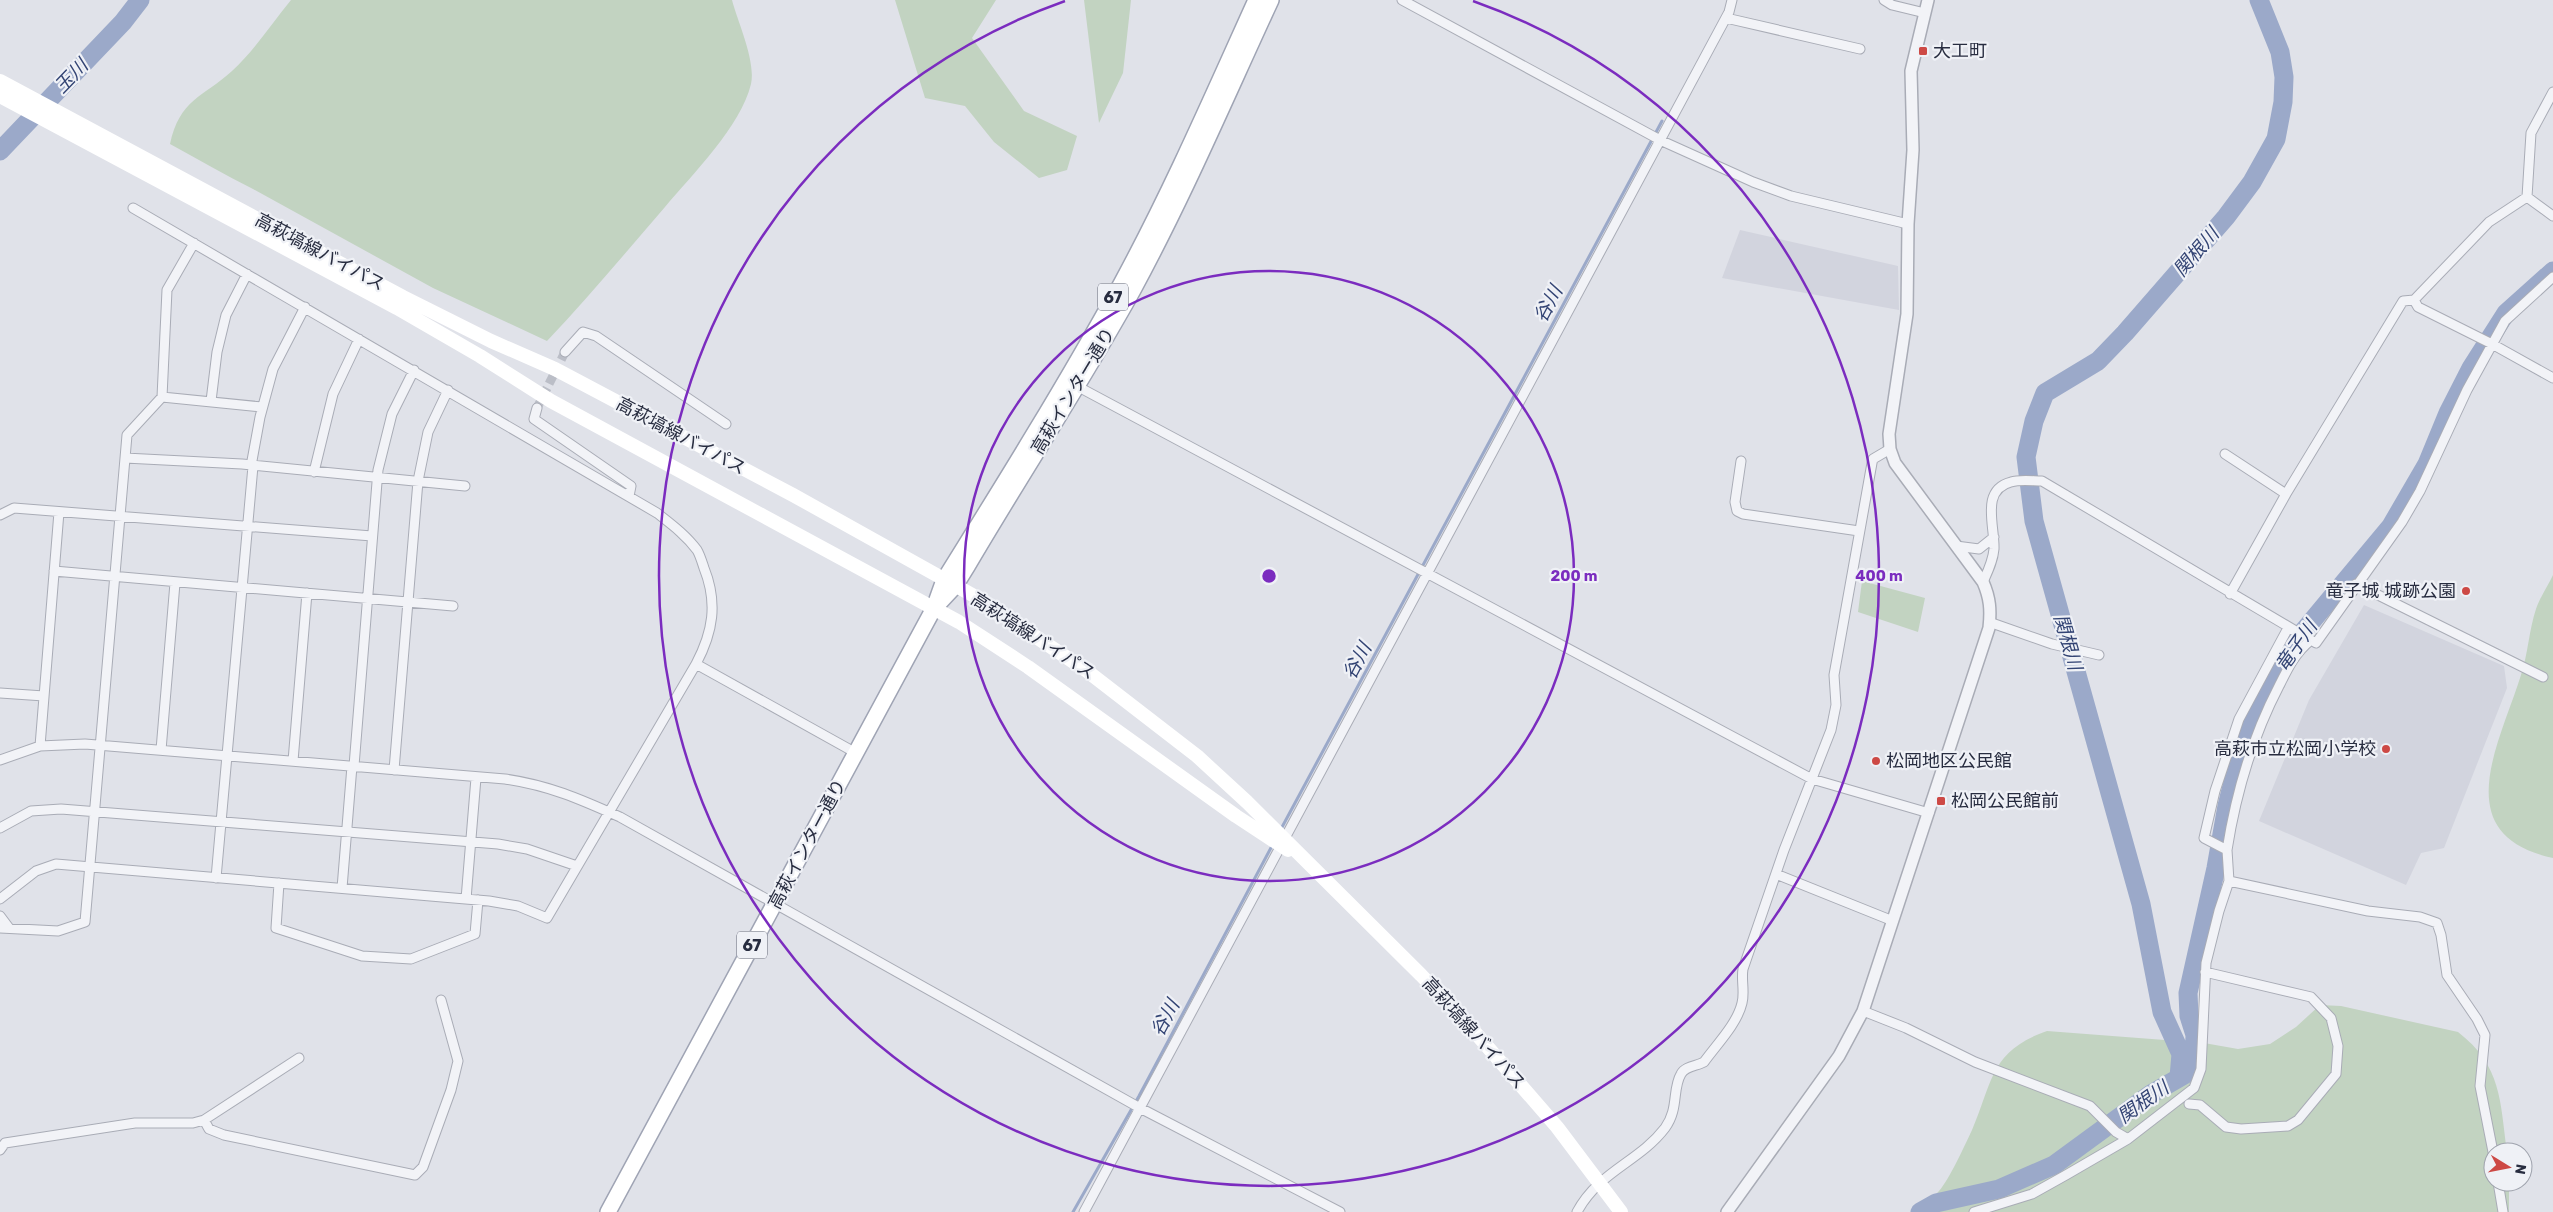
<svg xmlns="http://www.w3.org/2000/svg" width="2553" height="1212" font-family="Rubik,'Noto Sans JP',sans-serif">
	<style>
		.built { fill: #d2d4de }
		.green { fill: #c2d3c1 }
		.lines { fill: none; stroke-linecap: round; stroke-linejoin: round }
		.stream { stroke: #9ba9c9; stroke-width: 3 }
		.river { stroke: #9ba9c9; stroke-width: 19 }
		.minor-tunnel { stroke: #bbbec7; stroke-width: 9; stroke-dasharray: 9 4.5; stroke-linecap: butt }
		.minor-casing { stroke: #a9acb6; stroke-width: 11 }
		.tertiary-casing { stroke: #a9acb6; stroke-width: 14 }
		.primary-casing { stroke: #9fa4b4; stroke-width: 18 }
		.minor { stroke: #f2f3f7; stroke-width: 9 }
		.tertiary { stroke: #f2f3f7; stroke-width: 11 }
		.secondary { stroke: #fff; stroke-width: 14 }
		.primary { stroke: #fff; stroke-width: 15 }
		.ring { fill: none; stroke: #7b2cbf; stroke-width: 2.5 }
		.poi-dot { fill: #cd4945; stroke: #eff1f6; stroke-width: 2 }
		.labels { text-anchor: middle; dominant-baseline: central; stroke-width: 4.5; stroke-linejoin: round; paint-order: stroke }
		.shield { fill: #eff1f6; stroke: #646877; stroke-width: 1 }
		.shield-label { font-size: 16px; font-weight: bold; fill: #282d40 }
		.poi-label { font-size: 18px; fill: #282d40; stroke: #eff1f6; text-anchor: start }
		.street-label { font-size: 18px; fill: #282d40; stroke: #eff1f6 }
		.water-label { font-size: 19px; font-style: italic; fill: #334474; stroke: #eff1f6 }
		.centre { fill: #7b2cbf; stroke: #eff1f6; stroke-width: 2.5 }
		.ring-label { font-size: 15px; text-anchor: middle; font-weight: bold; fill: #7b2cbf; stroke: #eff1f6; stroke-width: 4.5; stroke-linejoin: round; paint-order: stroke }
	</style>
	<rect width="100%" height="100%" fill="#e0e2e9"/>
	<path class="built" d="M1740,230L1898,266L1899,310L1722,278Z
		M2364,605L2504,666L2507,688L2444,848L2421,853L2406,885L2259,821L2309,700Z"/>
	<path class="green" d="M291,0H732C738,23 756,61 751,84C741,126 692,175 665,207C626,252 588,298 547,341L433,288L253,189C225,175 198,159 170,144C180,99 202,98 232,71C254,51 272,23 291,0Z
		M895,0H996L972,38L1024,111L1077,136L1067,170L1039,178L994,142L965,106L925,98Z
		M1084,0H1131L1123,73L1099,123Z
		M2553,575V858C2446,835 2500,743 2521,675C2528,654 2529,630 2536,609C2540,597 2548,586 2553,575Z
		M1862,581L1925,598L1918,632L1858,612Z
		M2320,1005L2341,1006L2458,1032C2502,1066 2500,1101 2507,1152H2493V1182H2509V1212H1916C1923,1205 1932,1199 1939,1191C1949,1180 1965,1145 1972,1130C1993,1081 1990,1051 2047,1031L2204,1043L2238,1049L2270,1044L2296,1027Z"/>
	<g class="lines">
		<path class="stream" d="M1281,829L1662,121
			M1073,1212L1139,1096L1273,844"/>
		<path class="river" d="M0,151L123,22L140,0
			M2179,1077L2181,1054L2162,1012L2141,904L2034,521L2026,457L2034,421L2045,393L2098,361L2125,333L2226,217L2252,182L2276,139L2283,102L2284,77L2280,52L2259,0
			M1920,1212L1936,1203L1999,1189L2054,1165L2151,1094L2184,1075L2194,1066L2195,1035L2189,1016L2188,993L2216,868L2227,806L2242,746L2261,699L2292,645L2391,526L2427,464L2448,413L2471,368L2506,313L2553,271"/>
		<path class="minor-tunnel" d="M537,408L565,352"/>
		<g class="minor-casing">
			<path id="minor" d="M1402,0L1662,141L1753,182L1791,196L1908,224
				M1884,0L1892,5L1925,13
				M1726,18L1860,49
				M2527,197L2553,216
				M2414,300L2418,307L2492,344L2553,378
				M565,352L583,332L596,336L726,424
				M1073,384L1812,779L1929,813
				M162,397L262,407
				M211,401L217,352L226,315L247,274
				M537,408L534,419L631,486L629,496
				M2225,454L2286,494
				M125,458L242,464L465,486
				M1741,461L1735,502L1737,511L1743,514L1859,531
				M251,466L260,417L273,369L305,307
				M314,472L333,394L359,339
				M0,515L14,508L372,536
				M1956,546L1979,549L1994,537
				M54,571L453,606
				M1983,582C1988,571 1993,561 1994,549C1995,526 1980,490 2011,482C2020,479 2033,481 2042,481L2316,643L2402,522L2420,491L2467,390L2505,321L2553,277
				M2356,584L2543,677
				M2230,594L2286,494L2403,301L2414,300L2489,222L2527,197L2531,133L2553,92
				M1989,622L2052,644L2099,655
				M696,664L856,753
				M0,693L44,696
				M40,746L59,512
				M161,750L175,583
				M0,760L40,746L85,744L505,779C548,785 580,799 620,817L1140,1108L1340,1212
				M293,761L307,593
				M354,766L378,470L392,414L414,370
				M394,770L418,481L428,432L448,390
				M0,828L31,811L61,809L498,844L527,849L577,866
				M2227,850C2236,793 2252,738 2279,686C2288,668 2295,653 2311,640
				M1776,874L1893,921
				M216,878L253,466
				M2229,881L2368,911L2420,917L2437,923L2441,935L2447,975L2477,1019L2485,1035L2480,1086L2493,1152
				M279,883L276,928L362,956L411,959L475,934L478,900
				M342,888L352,766
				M0,899L36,871L56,864L489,901L518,906L547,918L696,664C713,632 718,603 704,568C702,562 700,555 697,550C686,535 671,524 657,513L133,208
				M466,899L476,778
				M0,916L9,928
				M0,928L58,931L85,922L127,435L162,397L167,290L194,243
				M1863,1011L1906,1028L1975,1062L2090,1106L2116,1132L2128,1139
				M2189,1104L2200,1105L2226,1127L2241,1129L2288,1126L2298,1120L2336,1074L2338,1046L2331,1018L2311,997L2205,972
				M204,1120L209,1129L224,1135L415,1175L423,1167L451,1090L458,1061L441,1000
				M0,1150L5,1143L135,1123H193L204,1120L299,1058
				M2498,1182L2503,1212
				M1084,1212L1729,12L1732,0
				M1577,1212C1599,1171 1639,1162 1665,1128C1679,1109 1672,1089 1681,1074C1685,1066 1697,1066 1704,1062C1717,1044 1737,1024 1742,1003C1745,992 1741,980 1743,969L1784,850L1831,730L1836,705L1834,675L1872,463L1873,459L1890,449
				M1974,1212L2032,1194L2066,1175L2128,1139L2194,1088L2201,1069L2206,963L2219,911L2229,881L2227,850L2204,838L2215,791L2239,719L2288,628"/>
		</g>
		<g class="tertiary-casing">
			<path id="tertiary" d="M1727,1212L1839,1056L1863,1011L1989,628C1991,610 1990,598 1983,582L1895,463L1890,449L1889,434L1907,314L1908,224L1913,150L1911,71L1928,0"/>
		</g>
		<g class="primary-casing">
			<path id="primary" d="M940,602L955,586L968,565C1022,473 1081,384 1133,290C1184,196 1226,97 1271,0
				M608,1212L934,608L944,580C1005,482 1066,384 1121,284C1171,192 1213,95 1256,0"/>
		</g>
		<use href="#minor" class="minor"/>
		<use href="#tertiary" class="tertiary"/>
		<path class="secondary" d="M0,81L403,297L491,341L555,369L793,495L976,597L1087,671L1197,756L1247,802L1421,975L1466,1022L1557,1127L1621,1212
			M0,96L397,308L480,356L551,401L959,622L1028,667L1236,816L1288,850"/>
		<use href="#primary" class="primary"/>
	</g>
	<g class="ring">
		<circle cx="1269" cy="576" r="305"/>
		<path d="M1473 1A610 610 0 1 1 1065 1"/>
	</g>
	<g class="poi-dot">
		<rect x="1918" y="46" width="10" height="10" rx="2.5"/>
		<circle cx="2466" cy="591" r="5"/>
		<circle cx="2386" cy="749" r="5"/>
		<circle cx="1876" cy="761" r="5"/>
		<rect x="1936" y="796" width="10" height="10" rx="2.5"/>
	</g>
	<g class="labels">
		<g class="shield">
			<rect x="1098" y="283.5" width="30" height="27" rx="4"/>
			<rect x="737" y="931.5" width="30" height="27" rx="4"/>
		</g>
		<g class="shield-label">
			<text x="1113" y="297">67</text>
			<text x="752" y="945">67</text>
		</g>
		<g class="poi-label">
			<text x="1933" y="51">大工町</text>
			<text x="2456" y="591" text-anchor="end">竜子城 城跡公園</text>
			<text x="2376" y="749" text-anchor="end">高萩市立松岡小学校</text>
			<text x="1886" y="761">松岡地区公民館</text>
			<text x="1951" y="801">松岡公民館前</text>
		</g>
		<g class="street-label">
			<text transform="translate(320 252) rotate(28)">高萩塙線バイパス</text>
			<text transform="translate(1073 391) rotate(-59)">高萩インター通り</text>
			<text transform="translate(681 436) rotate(28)">高萩塙線バイパス</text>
			<text transform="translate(1033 636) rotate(33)">高萩塙線バイパス</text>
			<text transform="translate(807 844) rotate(-62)">高萩インター通り</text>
			<text transform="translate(1474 1033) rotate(48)">高萩塙線バイパス</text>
		</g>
		<g class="water-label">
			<text transform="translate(71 76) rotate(-46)">玉川</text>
			<text transform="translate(2196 252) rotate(-49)">関根川</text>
			<text transform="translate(1548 304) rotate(-62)">谷川</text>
			<text transform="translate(2068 642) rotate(74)">関根川</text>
			<text transform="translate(2296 646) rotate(-55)">竜子川</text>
			<text transform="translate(1357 661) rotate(-62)">谷川</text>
			<text transform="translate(1165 1018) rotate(-62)">谷川</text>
			<text transform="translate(2143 1102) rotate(-35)">関根川</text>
		</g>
	</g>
	<circle cx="1269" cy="576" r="8" class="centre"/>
	<g class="ring-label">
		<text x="1574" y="581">200 m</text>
		<text x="1879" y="581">400 m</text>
	</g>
	<g transform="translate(2508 1167) rotate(100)"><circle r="24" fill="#eff1f6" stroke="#9fa3ad"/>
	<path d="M0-4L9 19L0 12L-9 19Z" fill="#cd4945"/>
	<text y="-8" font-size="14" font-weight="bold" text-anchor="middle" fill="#282d40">N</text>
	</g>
</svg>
